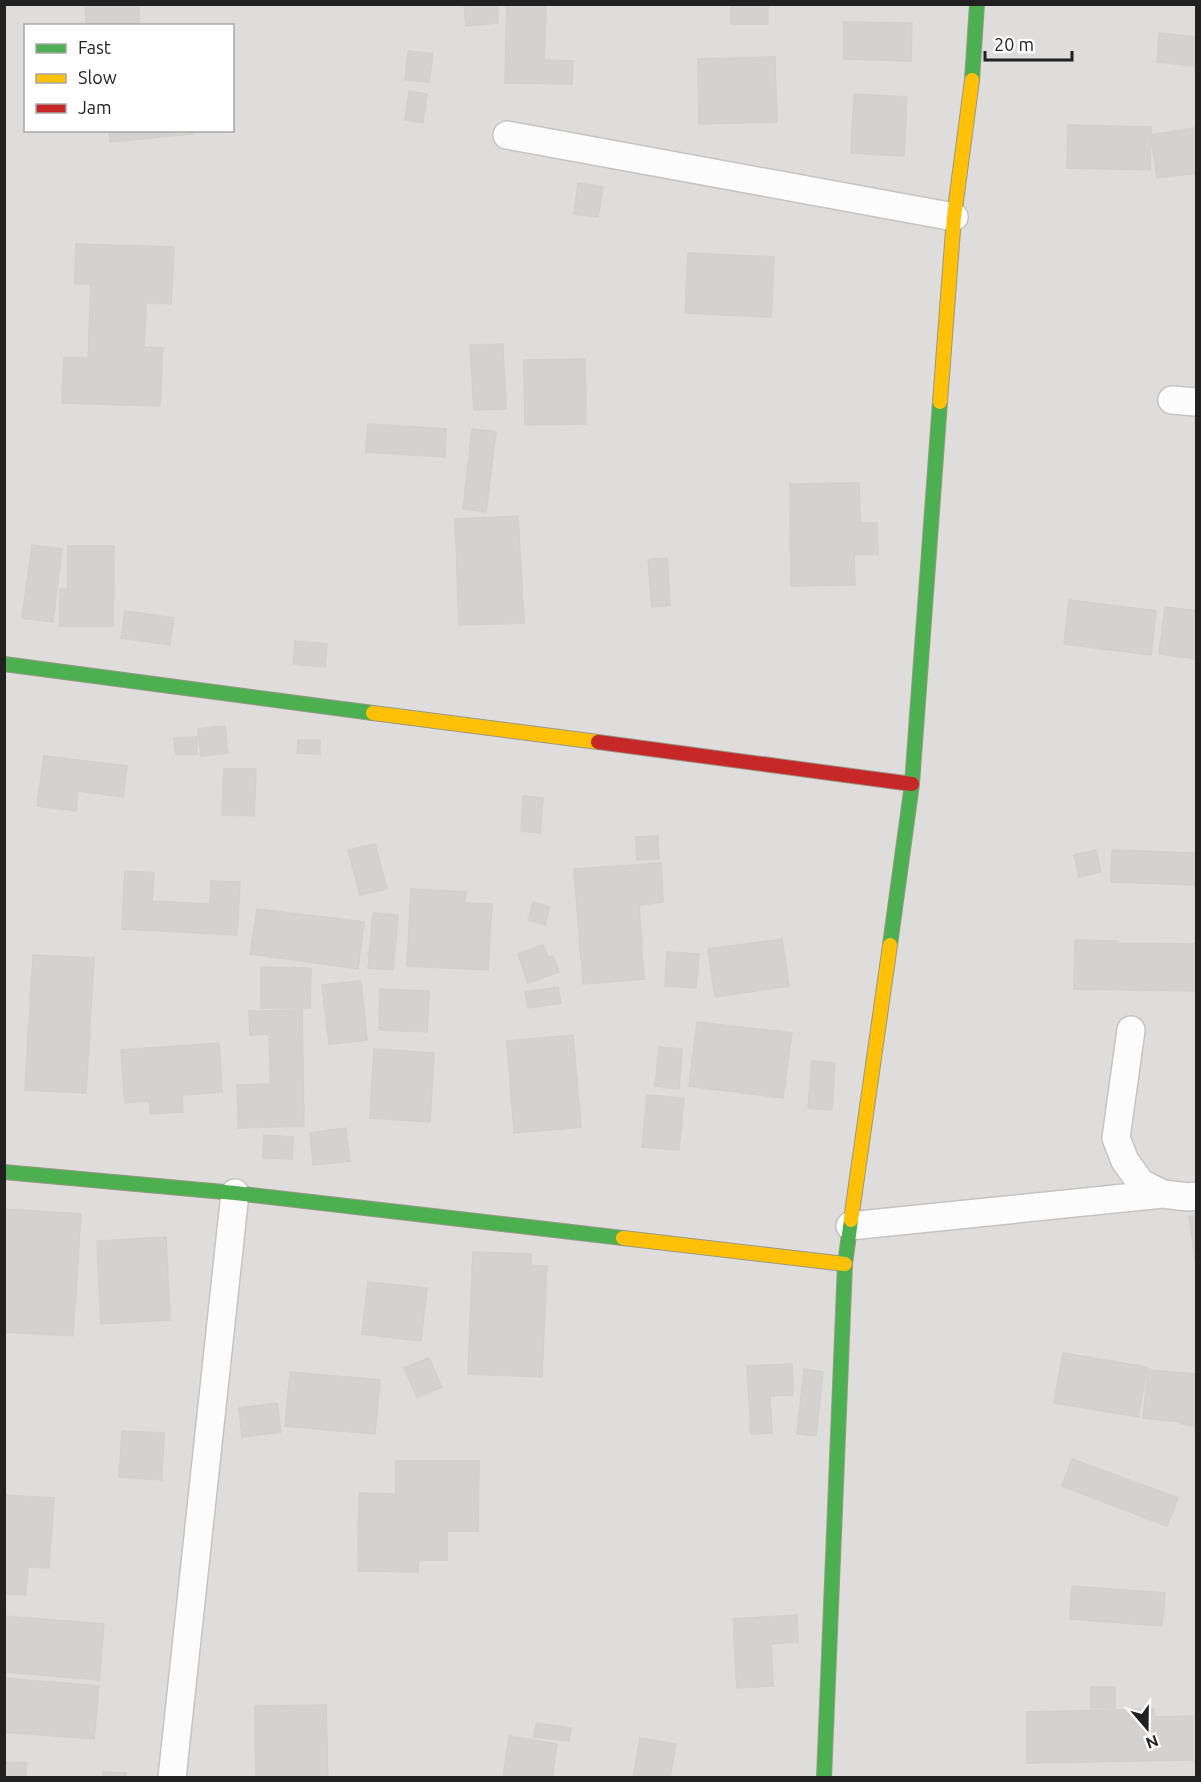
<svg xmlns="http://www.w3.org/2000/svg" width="1201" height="1782" font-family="Ubuntu,sans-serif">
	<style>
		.residential { fill: #dedddc; fill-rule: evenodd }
		.building { fill: #d4d2d0; stroke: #d2cfcc; stroke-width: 1.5 }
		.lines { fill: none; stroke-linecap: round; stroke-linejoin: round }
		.street-casing { stroke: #c5c4c3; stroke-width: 30 }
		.fast-casing { stroke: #989884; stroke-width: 16 }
		.slow-casing { stroke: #989884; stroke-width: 16 }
		.jam-casing { stroke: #989884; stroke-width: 16 }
		.street { stroke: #fdfcfc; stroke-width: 27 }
		.fast { stroke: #4caf50; stroke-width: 14 }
		.slow { stroke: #ffc107; stroke-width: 14 }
		.jam { stroke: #c62828; stroke-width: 14 }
	</style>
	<rect width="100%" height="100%" fill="#efedeb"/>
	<path class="residential" d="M5,5H1196V1777H5ZM26,26H232V130H26Z"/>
	<path class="building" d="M85,4H139V24L86,26Z
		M464,4H497L498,23L466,26Z
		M507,4H546L544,60L573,61L572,84L505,83Z
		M731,4H768V24H731Z
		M844,22L912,23L911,61L844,59Z
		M1159,33L1196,37V66L1157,62Z
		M408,51L433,54L429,82L405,80Z
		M775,57L777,122L699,124L698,59Z
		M409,91L427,94L423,123L405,120Z
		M854,94L907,97L904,156L851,153Z
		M1068,125L1151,127L1150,170L1067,168Z
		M1196,128V173L1157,178L1151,135Z
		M109,130H192V134L110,142Z
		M578,183L603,187L598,217L574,214Z
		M76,244L174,247L171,304L146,303L144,347L163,348L160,406L62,403L64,357L88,358L91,284H75Z
		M688,253L774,257L771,317L685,313Z
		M503,344L506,409L474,410L470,345Z
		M585,359L586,424L525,425L524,360Z
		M368,424L446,429L445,457L366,452Z
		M472,429L496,432L486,512L463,509Z
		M859,483L860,523H877L878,554L854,555L855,585L791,586L790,484Z
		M518,516L524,623L459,625L455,519Z
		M32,545L62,549L53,622L22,618Z
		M68,546H114L113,626H60V589H68Z
		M667,558L670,605L652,607L648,560Z
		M1069,600L1156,611L1151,655L1064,644Z
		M1165,607L1196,611V659L1159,654Z
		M125,611L174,618L170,645L121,638Z
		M295,641L327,644L325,667L293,664Z
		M225,726L228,753L201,756L198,729Z
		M197,737V754L176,755L174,738Z
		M298,740H320V754L297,753Z
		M44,756L127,766L123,797L78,791L76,811L37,806Z
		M224,769H256L254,816L222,815Z
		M523,796L543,798L540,833L521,831Z
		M658,836L659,859L637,860L636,837Z
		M375,844L387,889L360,895L348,850Z
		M1096,850L1101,872L1079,877L1074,855Z
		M1112,850L1196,853V885L1111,882Z
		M661,863L663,902L639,905L644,979L583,984L574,869Z
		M125,871L154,873L152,901L210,904L211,881L240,882L237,935L122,929Z
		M411,889L466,892L465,903L492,904L488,970L407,966Z
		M533,902L550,907L545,925L528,920Z
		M257,909L364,922L358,969L250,954Z
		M373,913L398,915L393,970L368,968Z
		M782,939L789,986L715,997L708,949Z
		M1075,940L1116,941V943L1196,944V991L1074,989Z
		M543,945L548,957L553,956L559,972L528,983L518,954Z
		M667,952L699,954L696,988L665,986Z
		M33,955L94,958L86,1093L25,1090Z
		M261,967L311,968L310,1008H261Z
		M361,981L367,1040L329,1044L322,985Z
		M558,987L561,1003L528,1008L525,992Z
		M380,989L429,991L427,1032L379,1030Z
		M302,1010L304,1126L238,1128L237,1085L270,1084L269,1034L250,1035L249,1011Z
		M697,1022L792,1033L783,1098L689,1086Z
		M573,1035L581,1127L514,1133L507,1041Z
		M219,1043L222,1092L182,1095L183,1112L150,1114L149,1101L125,1103L121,1050Z
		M659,1047L682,1049L679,1089L655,1086Z
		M374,1049L434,1053L430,1122L370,1118Z
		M812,1061L835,1063L832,1110L808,1108Z
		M647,1095L684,1098L679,1150L642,1147Z
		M346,1128L350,1161L313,1165L310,1133Z
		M264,1135L293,1137L292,1159L263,1158Z
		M4,1209L81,1214L73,1336L4,1332Z
		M1196,1215V1259H1195L1189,1216Z
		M166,1237L170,1320L101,1324L97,1241Z
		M473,1252L531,1254V1266H547L542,1377L468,1374Z
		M368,1282L427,1288L421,1341L362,1334Z
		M1063,1353L1147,1367L1138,1417L1054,1403Z
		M429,1358L442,1387L417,1398L404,1368Z
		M792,1364L793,1395L770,1396L772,1433L751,1434L747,1366Z
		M804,1369L823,1372L816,1436L797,1434Z
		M1148,1370L1196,1374V1426L1181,1424V1422L1143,1418Z
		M290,1372L380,1380L375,1434L285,1426Z
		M277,1403L281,1432L242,1437L239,1408Z
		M122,1431L164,1433L162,1480L119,1477Z
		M1072,1459L1178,1498L1167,1526L1062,1486Z
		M396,1461H479L478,1531H447V1560H419L418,1572L358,1571L359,1493L396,1494Z
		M4,1495L54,1498L49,1568L28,1567L26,1595L4,1594Z
		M1072,1586L1165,1593L1162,1626L1070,1619Z
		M797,1615L798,1642L771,1644L773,1686L737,1688L733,1619Z
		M4,1616L104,1624L99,1680L4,1672Z
		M4,1678L99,1686L94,1739L4,1732Z
		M1091,1687H1115V1708H1091Z
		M326,1705L328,1778H256L255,1706Z
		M1154,1709V1717L1193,1716V1760L1027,1763V1712Z
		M536,1723L571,1728L569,1741L534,1737Z
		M509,1736L557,1744L552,1778H503Z
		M640,1738L676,1744L670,1778H633Z
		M5,1762L27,1763L26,1778H4Z
		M103,1772L126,1773V1778H103Z"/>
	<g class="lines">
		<g class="street-casing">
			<path id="street" d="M507,135L954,217
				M1172,400L1196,402
				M1131,1030L1116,1138L1125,1161L1141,1183L1163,1194L1188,1197L1196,1196
				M850,1226L1163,1194
				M172,1778L235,1193"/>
		</g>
		<g class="fast-casing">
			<path id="fast" d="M972,80L977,4
				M4,664L373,713
				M890,945L912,784L940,402
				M4,1172L235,1193L623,1238
				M824,1778L845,1264L851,1220"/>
		</g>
		<g class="slow-casing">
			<path id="slow" d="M940,402L954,217L972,80
				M373,713L598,742
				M851,1220L890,945
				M623,1238L845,1264"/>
		</g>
		<g class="jam-casing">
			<path id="jam" d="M598,742L912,784"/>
		</g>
		<use href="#street" class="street"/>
		<use href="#fast" class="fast"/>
		<use href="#slow" class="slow"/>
		<use href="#jam" class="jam"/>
	</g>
	<rect width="1201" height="1782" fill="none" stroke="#212121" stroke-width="12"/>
	<rect x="24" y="24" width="210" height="108" fill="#ffffff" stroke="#a6a6a6" stroke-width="1.5"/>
	<rect x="36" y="44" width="30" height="9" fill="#4caf50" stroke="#a6a6a6" stroke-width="1.5"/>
	<text x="78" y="54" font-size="18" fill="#212121">Fast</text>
	<rect x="36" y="74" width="30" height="9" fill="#ffc107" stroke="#a6a6a6" stroke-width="1.5"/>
	<text x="78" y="84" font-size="18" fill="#212121">Slow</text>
	<rect x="36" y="104" width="30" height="9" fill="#c62828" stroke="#a6a6a6" stroke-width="1.5"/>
	<text x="78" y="114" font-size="18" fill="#212121">Jam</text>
	<g transform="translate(1147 1728) rotate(160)" stroke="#ffffff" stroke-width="4.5" paint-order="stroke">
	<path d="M0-4.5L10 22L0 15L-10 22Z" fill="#212121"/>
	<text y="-9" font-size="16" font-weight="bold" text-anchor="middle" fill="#212121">N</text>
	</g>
	<path d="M985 51v9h87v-9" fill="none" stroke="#212121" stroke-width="3"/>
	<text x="994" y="51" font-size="18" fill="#212121" stroke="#ffffff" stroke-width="4.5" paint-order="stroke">20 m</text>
</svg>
